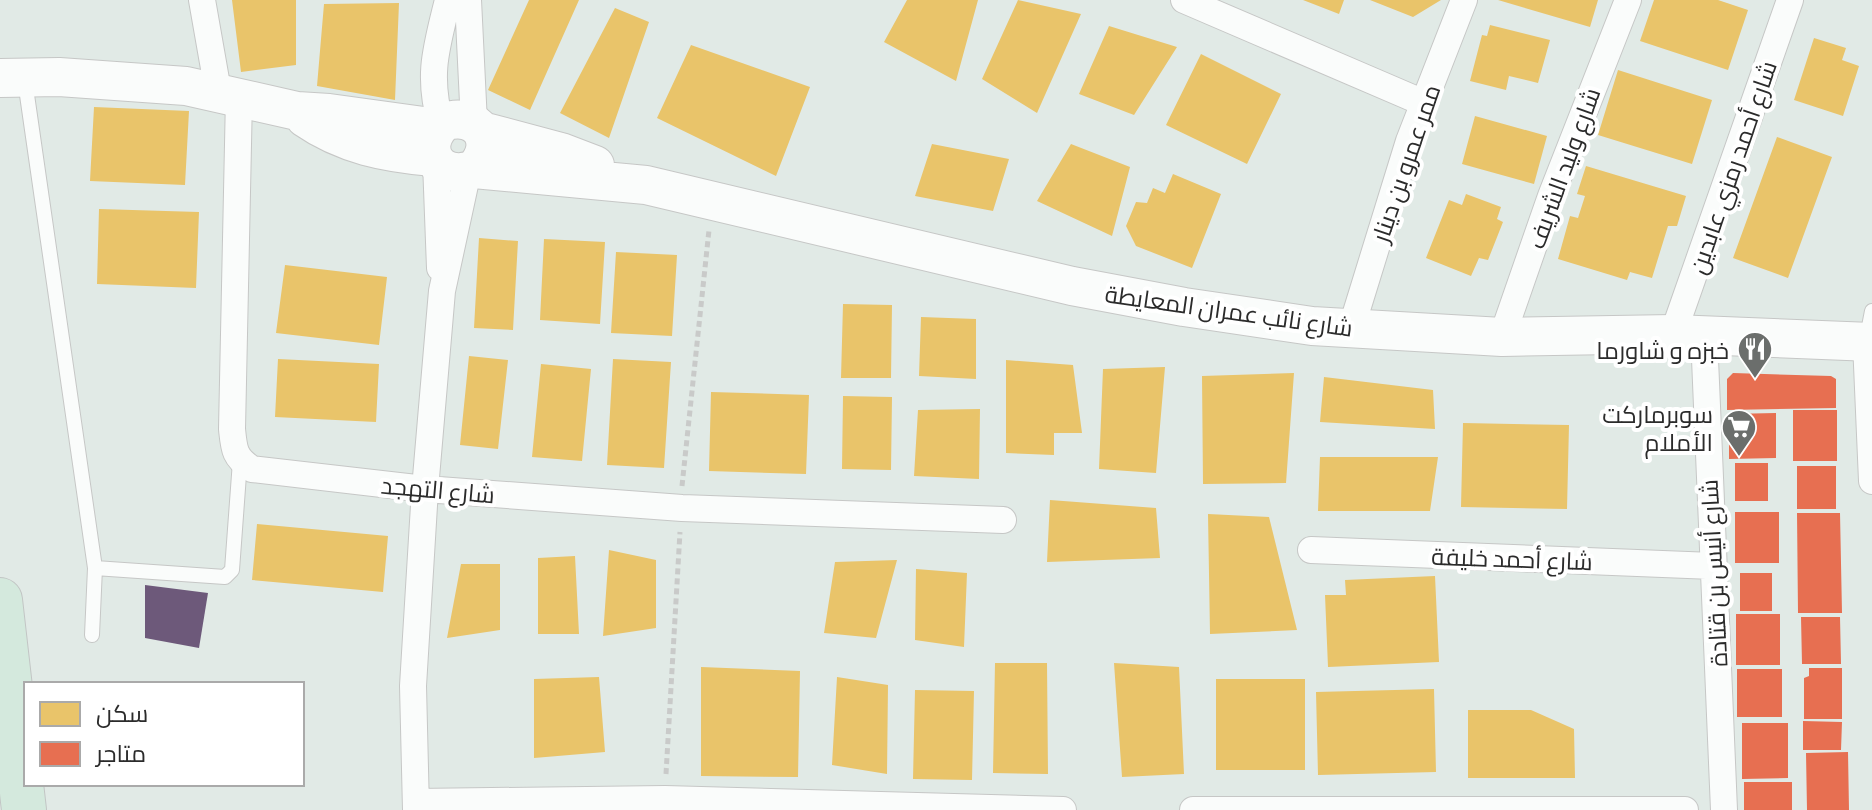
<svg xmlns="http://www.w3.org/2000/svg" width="1872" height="810" font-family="Commissioner,Cairo,sans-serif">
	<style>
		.homes { fill: #e9c46a }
		.shops { fill: #e76f51 }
		.offices { fill: #6d597a }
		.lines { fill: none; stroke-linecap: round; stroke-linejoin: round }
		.lane-casing { stroke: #c6c7c6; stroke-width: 16 }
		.street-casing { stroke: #c6c7c6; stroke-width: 28 }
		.secondary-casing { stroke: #c6c7c6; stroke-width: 40 }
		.highway-casing { stroke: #c2c5c4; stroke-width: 46 }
		.path { stroke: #c9cac9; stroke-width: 5; stroke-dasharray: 6 4; stroke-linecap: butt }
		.lane { stroke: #fafcfb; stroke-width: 14 }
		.street { stroke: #fafcfb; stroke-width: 26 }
		.secondary { stroke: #fafcfb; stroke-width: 38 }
		.highway { stroke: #d4e9dd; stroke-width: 44 }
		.labels { text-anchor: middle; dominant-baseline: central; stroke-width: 8; stroke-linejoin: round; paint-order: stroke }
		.street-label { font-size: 24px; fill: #2b2b2b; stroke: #fff }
		.poi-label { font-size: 24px; fill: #2b2b2b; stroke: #fff; text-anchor: end }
	</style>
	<rect width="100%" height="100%" fill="#e1eae6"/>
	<path class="homes" d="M232,0H296V65L241,72Z
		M529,0H579L530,110L488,90Z
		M907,0H978L956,81L884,42Z
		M1018,0L1081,14L1037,113L982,79Z
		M1303,0H1344L1339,14Z
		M1370,0H1441L1413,17Z
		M1498,0H1598L1590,27Z
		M1654,0H1718L1748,10L1728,70L1640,41Z
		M399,3L395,100L317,86L324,4Z
		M615,8L649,22L609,138L560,113Z
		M1490,25L1550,40L1538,83L1509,76L1506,90L1470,81L1482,35L1487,36Z
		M1109,26L1177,47L1134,115L1079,94Z
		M1814,38L1846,48L1842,60L1859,66L1843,116L1794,100Z
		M691,45L810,87L776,176L657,118Z
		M1201,54L1281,94L1247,164L1166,125Z
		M1618,70L1712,100L1692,164L1598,135Z
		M94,107L189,111L185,185L90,181Z
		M1475,116L1547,136L1534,184L1462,164Z
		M1777,137L1832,157L1788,278L1733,258Z
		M932,144L1009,159L993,211L915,196Z
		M1071,144L1130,167L1112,236L1037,201Z
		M1586,166L1686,196L1677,226H1668L1652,278L1630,272L1627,280L1558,259L1570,216L1578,218L1585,196L1577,194Z
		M1173,174L1221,194L1192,268L1136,246L1126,226L1136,202L1147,203L1153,188L1165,193Z
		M1466,194L1501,207L1497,219L1503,222L1488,260L1479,258L1471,276L1426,258L1449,200L1462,205Z
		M99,209L199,212L196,288L97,284Z
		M479,238L518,241L513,330L474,328Z
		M544,239L605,242L600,324L540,320Z
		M616,252L677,255L672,336L611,333Z
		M285,265L387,277L379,345L276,333Z
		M843,304L892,305L891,378H841Z
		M921,317L976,319V379L919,376Z
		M469,356L508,360L498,449L460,445Z
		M278,359L379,364L376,422L275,417Z
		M613,359L671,362L664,468L607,465Z
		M1006,360L1073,365L1082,433H1054V455L1006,453Z
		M541,364L591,369L582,461L532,457Z
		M1165,367L1156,473L1099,469L1103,369Z
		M1294,373L1286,483L1203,484L1202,376Z
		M1324,377L1433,390L1435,429L1320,422Z
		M711,392L809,395L806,474L709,471Z
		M843,396L892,397L891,470L842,469Z
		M980,409L979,479L914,476L918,410Z
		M1463,423L1569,425L1567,509L1461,507Z
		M1320,457H1438L1430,511H1318Z
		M1050,500L1156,508L1160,558L1047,562Z
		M1208,514L1269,517L1297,630L1210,634Z
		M257,524L388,536L383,592L252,580Z
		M609,550L656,560V628L603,636Z
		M575,556L579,634H538V558Z
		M897,560L876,638L824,633L835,562Z
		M461,564H500V630L447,638Z
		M916,569L967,573L964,647L915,640Z
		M1435,576L1439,662L1328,667L1325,595H1346L1345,580Z
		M995,663H1047L1048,774L993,773Z
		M1114,663L1179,667L1184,774L1122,777Z
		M701,667L800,671L798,777L701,776Z
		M599,677L605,752L534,758V679Z
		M837,677L888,685L887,774L832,765Z
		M1216,679H1305V770H1216Z
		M1434,689L1436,772L1318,775L1316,692Z
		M915,690L974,691L972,780L913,779Z
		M1468,710H1531L1574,729L1575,778H1468Z"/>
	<path class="shops" d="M1733,373L1831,376L1836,379V408L1727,410V379Z
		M1793,410H1837V461H1793Z
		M1776,413V458L1729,459V414Z
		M1735,463H1768V501H1735Z
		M1797,466H1836V509H1797Z
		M1735,512H1779V563H1735Z
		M1797,513H1840L1842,613H1798Z
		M1740,573H1772V611H1740Z
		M1736,614H1780V665H1736Z
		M1801,617H1840L1841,664H1802Z
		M1809,668H1842V719H1804V678L1809,676Z
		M1737,669H1782V717H1737Z
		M1803,721L1842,722L1841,750H1803Z
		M1742,723H1788V778L1742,779Z
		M1848,752L1849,810H1807L1806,753Z
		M1744,782H1792V810H1744Z"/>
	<path class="offices" d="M145,585L208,593L199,648L145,638Z"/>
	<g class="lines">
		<g class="lane-casing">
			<path id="lane" d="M25,81L95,568L92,635
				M1866,342L1872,311
				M95,568L225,577L232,570L240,461"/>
		</g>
		<g class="street-casing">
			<path id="street" d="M202,0L218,91
				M468,0L474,123
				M1184,0L1424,103
				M239,97L232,429C234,449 234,457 252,469L425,489L682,508L1003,520
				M441,125C427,75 436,49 448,0
				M436,162L440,268
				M1351,329L1409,141L1464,0
				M1673,334L1790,0
				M1704,335L1724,810
				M1502,337L1551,196L1628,0
				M1866,342L1872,481
				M1311,550L1713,566
				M416,802L665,799L1063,810
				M416,810L413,686L425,489L442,291L468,171
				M1193,810H1685"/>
		</g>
		<g class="secondary-casing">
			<path id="secondary" d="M0,78L59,77L186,86L297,111L329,113L438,128
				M305,118C344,145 386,153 433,157
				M482,131L561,152L595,165
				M474,169C500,143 478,110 444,122C416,147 438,183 474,169L646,185L1072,286L1184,307L1312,326L1502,337L1673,334L1872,342"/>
		</g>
		<g class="highway-casing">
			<path id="highway" d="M0,600L24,810"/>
		</g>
		<path class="path" d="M682,486L709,230
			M666,774L680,532"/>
		<use href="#lane" class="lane"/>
		<use href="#street" class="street"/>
		<use href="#secondary" class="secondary"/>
		<use href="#highway" class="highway"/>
	</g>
	<defs>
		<g id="restaurant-pin" transform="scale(1.8)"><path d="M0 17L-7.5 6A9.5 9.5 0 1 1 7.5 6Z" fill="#6b6e6c" stroke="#fff"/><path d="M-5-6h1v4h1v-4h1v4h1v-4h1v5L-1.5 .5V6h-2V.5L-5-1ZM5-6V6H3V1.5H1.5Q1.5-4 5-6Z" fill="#fff"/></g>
		<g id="supermarket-pin" transform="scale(1.8)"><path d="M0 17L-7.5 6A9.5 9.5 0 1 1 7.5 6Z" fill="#6b6e6c" stroke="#fff"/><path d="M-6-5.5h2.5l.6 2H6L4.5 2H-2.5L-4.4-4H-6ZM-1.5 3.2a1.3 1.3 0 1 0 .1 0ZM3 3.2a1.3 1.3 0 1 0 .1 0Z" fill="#fff"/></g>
	</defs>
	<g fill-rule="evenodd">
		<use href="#restaurant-pin" x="1755" y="349"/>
		<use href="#supermarket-pin" x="1739" y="427"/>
	</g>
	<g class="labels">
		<g class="street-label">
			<text transform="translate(1405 163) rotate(-71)">ممر عمرو بن دينار</text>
			<text transform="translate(1732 167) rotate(-71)">شارع أحمد رمزي عابدين</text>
			<text transform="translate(1563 168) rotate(-70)">شارع وليد الشريف</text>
			<text transform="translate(1229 310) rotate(8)">شارع نائب عمران المعايطة</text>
			<text transform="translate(438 489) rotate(5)">شارع التهجد</text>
			<text transform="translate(1512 558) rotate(2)">شارع أحمد خليفة</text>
			<text transform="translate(1713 573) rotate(-93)">شارع أنيس بن قتادة</text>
		</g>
		<g class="poi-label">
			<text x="1729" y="349">خبزه و شاورما</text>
			<text x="1713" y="413">سوبرماركت<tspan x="1713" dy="28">الأملام</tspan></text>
		</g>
	</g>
	<rect x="24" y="682" width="280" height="104" fill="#ffffff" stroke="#aaaaaa" stroke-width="2"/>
	<rect x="40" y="702" width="40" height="24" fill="#e9c46a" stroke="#aaaaaa" stroke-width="2"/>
	<text x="96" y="722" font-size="24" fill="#2b2b2b">سكن</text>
	<rect x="40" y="742" width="40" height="24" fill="#e76f51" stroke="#aaaaaa" stroke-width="2"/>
	<text x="96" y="762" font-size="24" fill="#2b2b2b">متاجر</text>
</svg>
